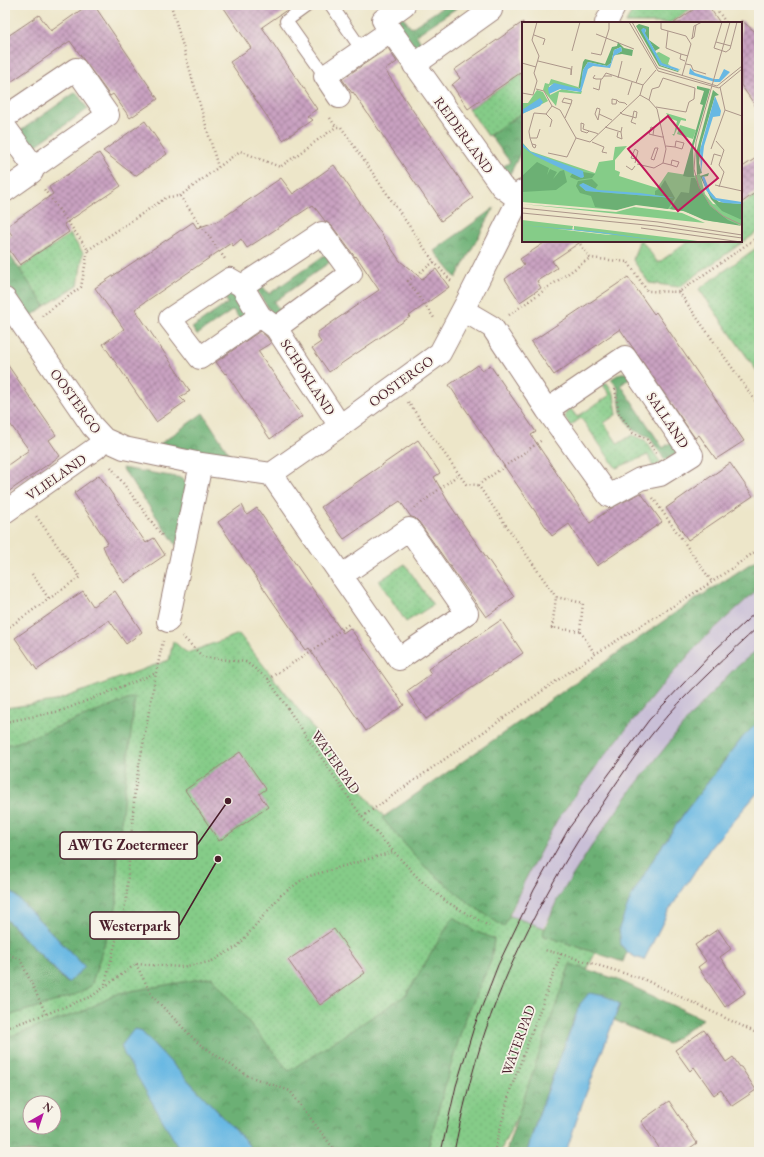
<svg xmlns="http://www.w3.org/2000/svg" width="764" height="1157" font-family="'EB Garamond',serif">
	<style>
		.industrial { fill: #c9bfd7 }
		.green { fill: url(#green-dots); stroke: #68765a; fill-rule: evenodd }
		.forest { fill: url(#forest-crowns); stroke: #5b6850; fill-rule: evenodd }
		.water { fill: #68b8e3; stroke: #596c87 }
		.building { fill: url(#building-cross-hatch) }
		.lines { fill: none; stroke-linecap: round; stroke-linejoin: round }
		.service-casing { stroke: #9c827a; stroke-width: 14 }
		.minor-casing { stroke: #9c827a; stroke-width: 24 }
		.path { stroke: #9c827a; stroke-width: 2.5; stroke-dasharray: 1 3; stroke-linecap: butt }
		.service { stroke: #fff; stroke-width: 12 }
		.minor { stroke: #fff; stroke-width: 22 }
		.tram { stroke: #4a1f2b; stroke-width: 1 }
		.labels { text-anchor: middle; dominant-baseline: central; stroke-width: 3.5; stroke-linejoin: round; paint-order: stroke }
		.street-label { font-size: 14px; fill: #4a1f2b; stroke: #f7f3e8 }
		.inset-road { fill: none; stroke: #ac968a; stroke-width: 1 }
		.view { fill: #c2185b; fill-opacity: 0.15; stroke: #c2185b; stroke-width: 2 }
		.inset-edge { fill: none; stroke: #4a1f2b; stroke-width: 2 }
		.leader { fill: none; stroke: #4a1f2b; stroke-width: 1.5 }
		.callout-dot { fill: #4a1f2b; stroke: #f7f3e8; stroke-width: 1.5 }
		.callout { fill: #f7f3e8; stroke: #4a1f2b; stroke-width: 1.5 }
		.callout-label { font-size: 15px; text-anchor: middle; font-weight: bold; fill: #4a1f2b }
	</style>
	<defs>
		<pattern id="green-dots" width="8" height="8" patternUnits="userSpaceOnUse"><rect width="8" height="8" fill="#85cc88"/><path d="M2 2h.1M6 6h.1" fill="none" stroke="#74af76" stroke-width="1.8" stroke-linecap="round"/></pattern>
		<pattern id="forest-crowns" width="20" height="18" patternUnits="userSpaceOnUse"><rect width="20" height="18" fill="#6cb074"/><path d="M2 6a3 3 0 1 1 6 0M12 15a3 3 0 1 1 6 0" fill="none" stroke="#5b8f5f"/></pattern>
		<pattern id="building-cross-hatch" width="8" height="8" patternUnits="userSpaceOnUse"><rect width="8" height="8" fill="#c9a2c1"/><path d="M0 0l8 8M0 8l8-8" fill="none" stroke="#a5839d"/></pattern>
	</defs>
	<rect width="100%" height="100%" fill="#f7f3e8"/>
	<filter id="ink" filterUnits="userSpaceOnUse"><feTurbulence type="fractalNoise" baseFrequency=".025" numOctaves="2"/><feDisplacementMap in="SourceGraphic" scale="8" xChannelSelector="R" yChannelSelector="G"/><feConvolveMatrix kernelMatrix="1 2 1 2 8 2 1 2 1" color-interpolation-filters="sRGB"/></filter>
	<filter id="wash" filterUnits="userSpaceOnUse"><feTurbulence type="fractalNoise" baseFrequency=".012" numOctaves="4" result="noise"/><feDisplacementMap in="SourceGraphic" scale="16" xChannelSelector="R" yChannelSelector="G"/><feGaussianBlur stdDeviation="0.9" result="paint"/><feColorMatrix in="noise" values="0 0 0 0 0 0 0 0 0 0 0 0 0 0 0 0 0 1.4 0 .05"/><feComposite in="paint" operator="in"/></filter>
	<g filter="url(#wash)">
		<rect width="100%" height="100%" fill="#ede6c9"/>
		<path class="industrial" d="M759,588V648L732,671L688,719L633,788L591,847L557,901L521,973L427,1152L491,961L524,882L557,820L601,760L657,691L703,639Z"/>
		<path class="green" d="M635,5H696L670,23H626Z
			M523,73V112L488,136L469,109Z
			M759,193V231L679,287L649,283L633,260L639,241H642L658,263L689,241H741V205Z
			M70,234L83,253L78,285L45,306L19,269Z
			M759,246V374L699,289Z
			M607,383L614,394L617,414L604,423L618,444L632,435L645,440L661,463L653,467L648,455L616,468L581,418L570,426C565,417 562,416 570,408L577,417L610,395L603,385Z
			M405,564L433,605L406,622L379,581Z
			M239,634L377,810L485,907L598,947L500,1152H5V708L55,701L169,660L173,641L187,653ZM30,1103H54V1127H30Z"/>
		<path class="forest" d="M446,5H461L416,35L424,47L418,52L397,26L398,20L403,17L411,28Z
			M76,92L88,109L32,148L20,131Z
			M523,112V148L510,174L498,170L510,162L490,135Z
			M494,208L456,278L434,251Z
			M5,248L45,306L30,317L5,280Z
			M326,254L330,262L274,302L282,314L273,315L256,290L260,283L269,294Z
			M230,290L245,313L242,322L233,310L197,335L192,328L228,303L220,291Z
			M621,373H627L631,377L621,385L663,448L674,440L678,453L665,460L649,437L633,430L621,412L618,388L611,379Z
			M203,413L232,458L160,444Z
			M122,468L183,478L187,488L177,546Z
			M759,558V588L703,639L657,691L601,760L557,820L524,882L504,927L470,904L423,865L382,818L672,615Z
			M759,648V721L743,737L685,812L654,858L621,945L627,952L623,962L542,935L557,900L591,847L633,788L688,719L732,671Z
			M135,697L117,857V904L91,986L73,996L5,1017V918L67,983L85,967L5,885V744H13Z
			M453,917L475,931L494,939L491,961L464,1022L446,1082L427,1152H251L250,1147L244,1139L140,1030L134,1029L173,1137L181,1152H5V1038L81,1012L119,993L212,977L289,1071L406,995ZM30,1103H54V1127H30Z
			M570,964L616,979L703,1019L668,1044L614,1020L620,1004H580L537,1119L527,1152H506L514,1127Z"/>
		<path class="water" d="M759,721V791L711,847L668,912L644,960L635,957L627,952L621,945L619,928L631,897L654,858L685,812L743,737Z
			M5,885L85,967L68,983L5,918Z
			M589,993L605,996L620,1004L582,1104L566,1152H527L537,1119L580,1004Z
			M134,1029L140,1030L244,1139L250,1147L251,1152H181L124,1054L121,1046Z"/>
		<g id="blocks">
			<path class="building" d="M88,5H94L158,99L130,118L113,94L110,96L70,41L5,86V38L39,15L51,31Z
				M222,5H294L262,27L317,109L307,116L312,120L283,140L230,62L251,48Z
				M700,5H708L720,23H674Z
				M741,20L759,35V111L741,85Z
				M523,22V71L468,109L452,85L460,78L454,70Z
				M388,48L397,62L385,70L473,198L441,221L353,92L352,93L342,79Z
				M145,121L167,154L135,176L103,151Z
				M99,153L121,186L64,224L69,232L20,265L5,244V240L12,235L6,227L53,194L49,187Z
				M759,156V190L741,203V168Z
				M334,165L400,261L422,279L436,269L449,287L409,316L410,317L329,372L312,348L321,342L318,338V332L379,290L356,256L355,257L332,226L325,221L313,205L247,248L241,239L233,246L231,243L135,309L190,391L180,397L185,402L156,422L103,344L124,329L95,288L193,222L197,228L218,221L281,178L293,194Z
				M547,241H582L552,261L557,268L537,281L541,288L520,302L505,279L524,265L520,259Z
				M628,277L654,314L656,312L744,441L716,459L699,435L695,438L620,329L554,375L531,342Z
				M260,331L267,337L271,343L258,351L303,416L270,439L226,373L225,374L216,362Z
				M5,361L56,435L49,440L60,456L5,494V467L29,450L5,417Z
				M478,365L482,371L490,365L536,432L531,435L590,523L613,507L641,493L662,522L597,566L569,524L552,536L449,385Z
				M418,440L440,473L434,477L450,505L514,597L486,617L419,522L415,518L411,517L400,501L344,539L321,507Z
				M730,463L753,496L688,540L666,508Z
				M99,475L146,543L154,538L165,555L124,583L108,558L103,546L108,543L74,493Z
				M242,505L247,515L257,508L343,633L350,628L404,705L366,731L309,648L306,650L218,522Z
				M83,591L93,606L115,591L142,632L126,644L109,620L37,670L15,638Z
				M501,620L523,653L426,719L407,691L431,674L428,669Z
				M240,752L266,789L259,794L268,807L219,841L185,790Z
				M334,929L365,973L320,1005L288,960Z
				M718,929L731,949L720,957L745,993L725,1007L698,967L706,961L695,945Z
				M704,1030L726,1062L733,1057L740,1067H741L756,1090L732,1106L721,1090L714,1095L694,1067L690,1071L675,1050Z
				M669,1101L697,1143L684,1152H662L641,1121Z"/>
		</g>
	</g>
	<g filter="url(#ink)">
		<use href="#blocks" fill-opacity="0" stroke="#9c827a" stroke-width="1"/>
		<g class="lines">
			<g class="service-casing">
				<path id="service" d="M308,5L286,21L325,76
					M331,5L362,50"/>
			</g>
			<g class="minor-casing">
				<path id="minor" d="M404,5L383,20L502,187L518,199
					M606,23L615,5
					M414,65L491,10L487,5
					M339,97L325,76L390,31
					M5,113H11L76,69L108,115L34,167L32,172L5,191
					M5,127L34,167
					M242,286L322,233L351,273L276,328L260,316L200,358L170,319L230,279L242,286L260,316
					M5,299L92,426L104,439L124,448L201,464L271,474L340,426L440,353L468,300L523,191
					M463,310L492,327L547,410L625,357L692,455L660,475L640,479L609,496L547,410
					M276,328L340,426
					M271,474L399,659L467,613L409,529L341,576
					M5,512L96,448L104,439
					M168,621L201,464"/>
			</g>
			<path class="path" d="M171,5L218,167
				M714,5L726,23
				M330,118L336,127H341L434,262L452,282
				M180,196L225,259
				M578,241L590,258L628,262L647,291L679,292L759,236
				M88,250L167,197L180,196L240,151L280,167L336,127
				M434,262L408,281L434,318
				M679,292L759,406
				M509,315L590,258
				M42,316L81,287L88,250L44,189
				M615,389L619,413L633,433L646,438L656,453
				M408,402L466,484L478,485L542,440
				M111,467L163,537
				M478,485L556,597
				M653,498L712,582
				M415,508L459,474
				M32,574L49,599
				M5,621L9,627L80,577L36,516
				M580,631L552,628L556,597L583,603L580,631L595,654
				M182,636L203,657L246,662L268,679L286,706L362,817L420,880L447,902L489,926
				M268,679L316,648L349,624
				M5,722L61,711L156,673
				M362,817L595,654L712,582L759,549
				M5,953L20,959L46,1014
				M561,954L643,979L759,1034
				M136,964L152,996L198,1043L246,1075L290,1091L336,1152
				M105,984L126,901L135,788L156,673L163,641
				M5,1028L46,1014L92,996L136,964L180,967L210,962L238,946L281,895L306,877L393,852
				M494,1152L510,1091L561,954L544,950"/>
			<use href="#service" class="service"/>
			<use href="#minor" class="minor"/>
			<path class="tram" d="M441,1152L456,1086L474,1027L498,965L534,890L569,828L649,720L715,650L759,609
				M454,1152C462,1112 472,1071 485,1032C513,950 555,873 603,803C623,773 644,742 668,715C696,684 728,655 759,626"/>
		</g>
	</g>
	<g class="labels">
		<g class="street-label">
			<text transform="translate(464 135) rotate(54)">REIDERLAND</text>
			<text transform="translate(308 377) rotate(57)">SCHOKLAND</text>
			<text transform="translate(401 381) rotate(-36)">OOSTERGO</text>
			<text transform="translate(76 401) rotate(54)">OOSTERGO</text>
			<text transform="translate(668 420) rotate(56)">SALLAND</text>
			<text transform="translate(56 477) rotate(-35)">VLIELAND</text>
			<text transform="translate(336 762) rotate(55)">WATERPAD</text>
			<text transform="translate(518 1040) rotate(-70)">WATERPAD</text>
		</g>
	</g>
	<g transform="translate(522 22)">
		<rect width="220" height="220" fill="#ede6c9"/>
		<path d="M137,30L148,36L146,42L149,44L140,42L134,31ZM29,57L56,65V68L31,62L27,64L28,73L40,67L55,70L60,69L59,72L37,70L34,84L21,68L23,61L27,62ZM15,68L21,70L26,79L0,92V81H6ZM144,91L164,97V99L159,98L152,114L150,112H152L155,99L147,96ZM158,103L174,108L171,117L155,112ZM0,120L8,129L73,151L77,140L91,138L93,125L105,124L93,138V148L98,150L97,154L135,166L146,150L171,154L178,152L183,172L191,182L220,186V203L188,199L161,189L113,182L94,188L0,180ZM0,182L94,190L112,185L160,191L183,201ZM0,198L51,204L50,208L35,207L87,213H91L52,208V204L184,220H0Z" fill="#85cc88"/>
		<path d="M117,2L127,5V18L138,26L133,29L123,11L124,8L121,6L138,43L156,49L159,46L156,50L137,44L114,4ZM96,20L102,26L111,28L110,34L100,32L93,33L100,29L99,25L92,28L89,41L85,44L66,40L61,48L59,65L56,68L61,40L63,37L83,42L90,25L95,24ZM175,64L188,67L171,126L172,155H166L161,154L181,83L178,82L182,69L175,67ZM191,68L197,73L193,74L179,122L177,141L180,151L175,153L174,131ZM15,140L27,146L25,153L28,147L35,150L31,157L38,149L42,148L45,160L34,168L0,170V154ZM51,150L58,155L61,156V150L73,152L70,156L55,158L48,155ZM187,151L186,154L180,155L186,170L197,180L220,182V198L200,189L189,177L178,154ZM169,156H173L188,184L206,198L220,204L182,198L162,189L148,187L159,170L167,171ZM70,157L76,163L73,167L61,161L58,164L64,169L152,176L133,173V169L138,166L143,158L153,176L146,187L114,183L95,188L73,185L69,174L58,171L54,164L56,159Z" fill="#6cb074"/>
		<path d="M121,6L124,7L123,11L140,41L157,47L156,49L138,43L119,8ZM99,25L100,29L92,34L88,46L71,44L66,47L59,70L38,67L27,72L26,66L32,61L58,67L61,48L66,40L85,44L89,41L92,28ZM168,46L173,51L192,57H197L202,47L208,50L198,60H193L167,52ZM193,74L199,89L198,94L191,95L182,124L179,151L178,128ZM18,76L21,80L18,84L0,92V88ZM0,121L9,130L61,149L62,155L59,156L13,134L1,125ZM182,154L188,169L194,176L220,180V182L202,181L191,177L184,168L180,155ZM61,161L76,168L118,171L152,176L64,169L57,163ZM0,203L79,210L146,220L79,211Z" fill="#68b8e3"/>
		<path class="inset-road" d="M107,0L136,49L197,66L220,47M110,0L136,46L195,64L220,44M139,0V7L164,14L169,22L160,54M200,0L192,26L204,30L208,27L215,0M208,0L174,120L172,147L177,165L188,183L201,194L220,203M146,9L144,26L159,32M74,12L112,27M12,13L23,17L21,23M169,17L172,15L174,3M170,17L172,4L180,0M194,20L209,24M50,29L58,0M69,31L79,33L87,7V0M16,39L49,47V53L50,44M163,39L158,37L159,32L166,34M0,41L14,45M164,42L169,43L171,48L184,52M73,53L71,56L74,57H80L82,54M90,54H82L84,51L121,63M96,56L100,39M114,61L119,46M71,66L77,68L79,57M14,67L22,69L30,84L38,88L54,116L68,120M0,71L11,73L15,59L12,51L17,34L10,18L15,0M106,73L110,60M95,78L94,82H90V77L95,78L97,80L103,81L105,83M127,78L130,67L137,65L141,56L173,66L172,77L167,80L164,90L134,85M75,86L78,87L76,98L73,92ZM203,88L220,94M98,90L100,92L111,95L114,96L115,90L112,89L111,94V95L109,100L114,102M24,92L30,98L28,105M77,92L90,98M43,96L49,82L40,80L42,76L50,78L49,82M83,105L99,110L100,105M67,109L65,111L59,109V101L62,102L61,107L67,109L74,111L76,112M96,110L95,115L100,117L99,110M131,113L132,106L129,105L127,112L131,113L140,115H142M8,116H15L18,107M194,119L202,128L197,143L202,150L197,165M68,120L118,73L121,63L134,48M70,120L82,125L80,130L85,131M10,122L14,123L13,126L11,125L8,116L7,110V109L12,91L24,92L30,84M144,124L153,125L154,119L162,121L160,127L153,125M133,126H136L132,138L129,137ZM189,127L203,88L198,65M26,131L45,135L54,116M113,141L116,129L113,127L109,136L114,137M141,141L149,143L155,145L157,140L150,138L149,143M115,142L132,146L141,141L144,127L135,87L127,78L118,73M189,143L192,132L199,134M104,144L110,148L113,144M193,163L220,169M0,186L136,200L220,213M0,191L134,204L220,216M119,206L219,220"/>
		<path class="view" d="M146,94L196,156L156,189L106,127Z"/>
		<rect width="220" height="220" class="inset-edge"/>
	</g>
	<path class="leader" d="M228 801L197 845M218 859L179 926"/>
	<g class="callout-dot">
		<circle cx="228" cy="801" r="4"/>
		<circle cx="218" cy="859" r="4"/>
	</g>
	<g class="callout">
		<rect x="60" y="832" width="137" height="27" rx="4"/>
		<rect x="90" y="912" width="89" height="27" rx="4"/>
	</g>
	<g class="callout-label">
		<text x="128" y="850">AWTG Zoetermeer</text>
		<text x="135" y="931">Westerpark</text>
	</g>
	<rect width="764" height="1157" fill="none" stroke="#f7f3e8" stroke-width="20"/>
	<g transform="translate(42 1115) rotate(39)"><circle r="19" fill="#f7f3e8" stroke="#b29e9c"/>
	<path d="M0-3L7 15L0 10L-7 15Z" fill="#b5179e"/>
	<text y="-6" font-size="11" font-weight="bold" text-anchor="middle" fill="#4a1f2b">N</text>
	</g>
</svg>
